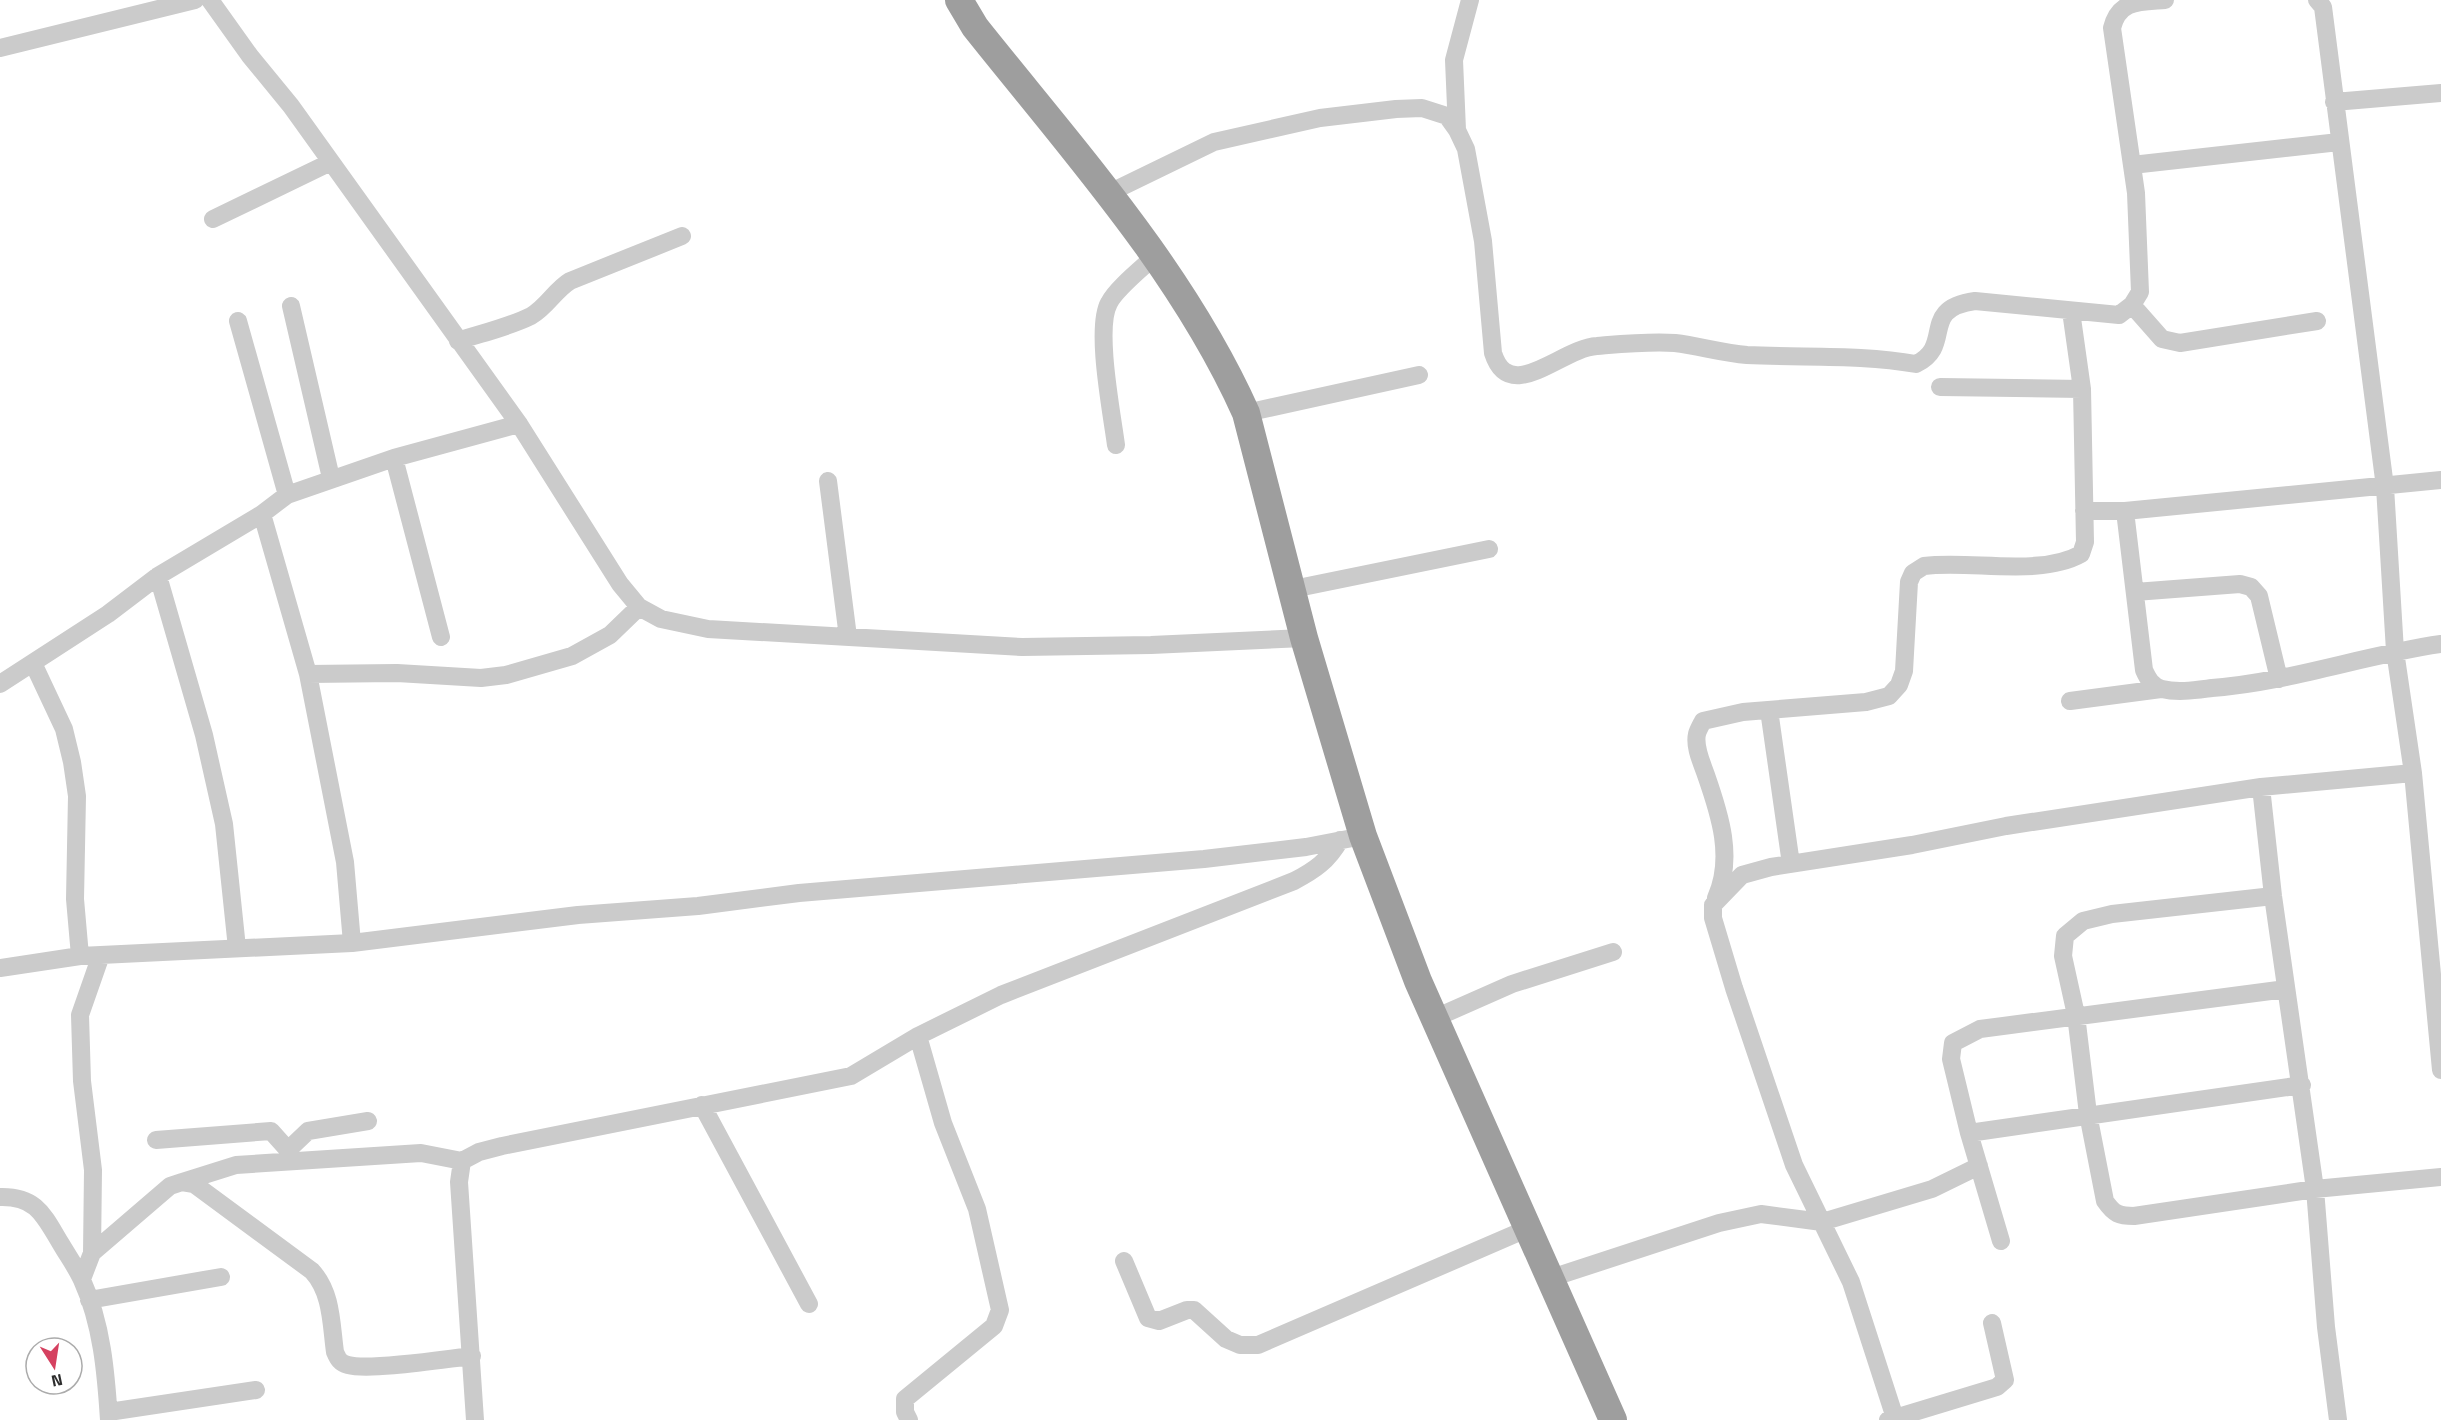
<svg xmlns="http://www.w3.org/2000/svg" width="2441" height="1420" font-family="'Titillium Web',sans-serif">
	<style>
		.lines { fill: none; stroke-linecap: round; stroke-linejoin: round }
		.minor { stroke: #cbcbcb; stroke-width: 18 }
		.trunk { stroke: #9e9e9e; stroke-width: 28 }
	</style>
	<rect width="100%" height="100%" fill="#fff"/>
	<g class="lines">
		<path class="minor" d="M210,0L250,56L291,106L519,424L620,584L639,607L661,619L708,629L1022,647L1151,645L1304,638
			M2317,0L2323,7L2385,487L2395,651L2413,773L2441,1070
			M0,48L195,0
			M2334,102L2441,93
			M1457,130L1454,60L1470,0
			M2132,165L2339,142
			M1107,194L1214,142L1320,118L1396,109L1422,108L1447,116L1457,130L1466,149L1483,241L1493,353C1510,406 1561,348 1597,346C1621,344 1650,341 1675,343C1699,346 1723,353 1747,355C1803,358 1862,354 1916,364C1955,345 1918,309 1975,301L2119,315L2132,305L2140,292L2136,193L2112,28C2119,0 2139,2 2165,0
			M213,219L331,162
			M2132,305L2162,339L2180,343L2317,321
			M291,306L331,478
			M238,321L287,495
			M458,341C482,333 509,327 531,316C547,307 555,290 570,281L682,236
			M1940,387L2082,389
			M1246,413L1419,375
			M1116,445C1112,414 1095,328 1109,303C1116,289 1141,269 1154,257
			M394,458L441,637
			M828,481L848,637
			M2084,511H2125L2441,480
			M2125,511L2144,670C2148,679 2152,686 2162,689C2178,693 2196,690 2212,688C2290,682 2364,655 2441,644
			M262,514L308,674L345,862L352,943
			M158,576L204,735L224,824L237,948
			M1293,589L1489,549
			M2135,592L2240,584L2251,587L2259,596L2279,679
			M33,663L64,729L72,762L77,796L75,899L80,956
			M308,674L397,673L481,678L506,675L572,656L610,635L639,607
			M0,684L108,614L158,576L262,514L287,495L394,458L519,424
			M2070,701L2161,689
			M1769,710L1791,864
			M2261,787L2273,896L2315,1189L2326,1327L2338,1420
			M2273,896L2112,914L2083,921L2065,936L2063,956L2076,1015L2088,1114L2105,1201C2114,1214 2119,1216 2134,1216L2315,1189L2441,1177
			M1716,898C1734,858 1720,815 1706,775C1702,763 1694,747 1697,734C1698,730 1701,725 1703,721L1743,712L1866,702L1889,696L1899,685L1904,671L1909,582L1913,573L1924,566C1971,560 2040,577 2081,554L2085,542L2082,389L2071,311
			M0,968L80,956L352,943L578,915L698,906L799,893L1204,859L1306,847L1363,836
			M1435,1018L1512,984L1613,952
			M702,1105L809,1304
			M1969,1133L2302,1085
			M156,1140L271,1131L288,1150L291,1161
			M288,1150L308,1131L368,1121
			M182,1182L236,1165L421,1153L462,1161
			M0,1197C37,1196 44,1216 61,1244C68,1256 76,1267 82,1280C102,1324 106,1373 109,1420
			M2001,1241L1969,1133L1951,1059L1953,1043L1980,1029L2286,989
			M92,1253L170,1186L182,1182L194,1184L312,1271C332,1293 331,1323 335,1352C338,1359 340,1363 348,1365C370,1371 445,1359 472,1356
			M1124,1261L1148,1318L1159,1321L1187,1310H1194L1226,1339L1240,1345H1258L1529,1228
			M1551,1278L1719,1223L1761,1214L1822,1222L1932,1189L1979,1166
			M82,1279L92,1253L93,1170L82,1081L80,1015L101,955
			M89,1300L221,1277
			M109,1412L256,1390
			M1895,1418L1851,1282L1794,1165L1734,988L1713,918V905L1742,875L1771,867L1912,845L2006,826L2261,787L2413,773
			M475,1420L459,1182L462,1161L479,1152L502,1146L851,1076L918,1036L1001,995L1294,881C1315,870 1328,861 1340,840
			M909,1420L905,1412V1399L994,1326L1000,1310L977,1209L943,1123L918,1036
			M1888,1420L1997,1387L2005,1380L1992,1323"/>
		<path class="trunk" d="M959,0L975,27C1072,149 1182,270 1246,413L1304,638L1363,836L1418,981L1613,1420"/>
	</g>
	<g transform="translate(54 1366) rotate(168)"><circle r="28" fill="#ffffff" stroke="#ababab" stroke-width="1.5"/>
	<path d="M0-4.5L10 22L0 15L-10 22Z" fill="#d54160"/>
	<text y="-9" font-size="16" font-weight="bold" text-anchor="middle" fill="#2e2e2e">N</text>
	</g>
</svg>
